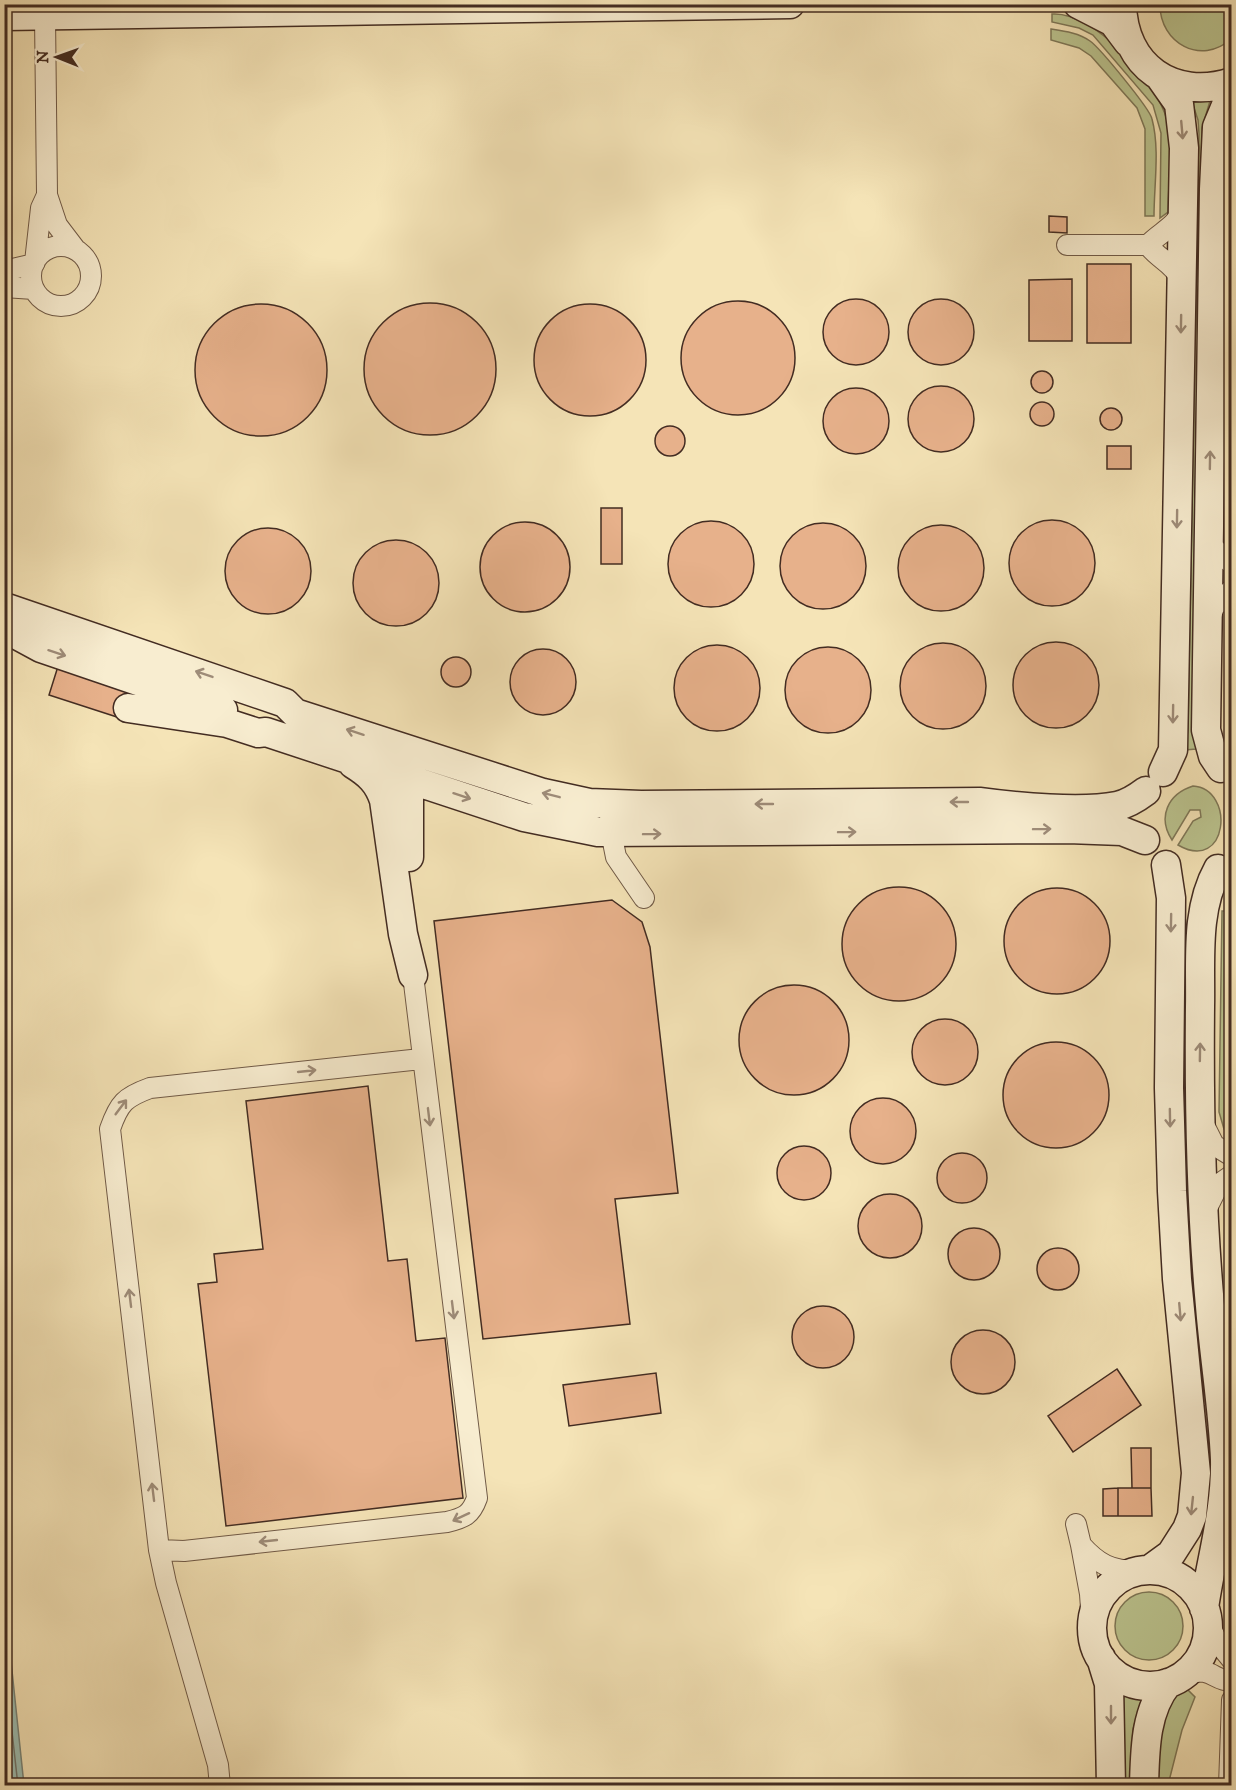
<svg xmlns="http://www.w3.org/2000/svg" width="1236" height="1790" font-family="'IM FELL DW Pica',serif">
	<style>
		.green { fill: #bbc48f; stroke: #7f7858; stroke-width: 1.5 }
		.water { fill: #9cbeb2; stroke: #788478; stroke-width: 1.5 }
		.lines { fill: none; stroke-linecap: round; stroke-linejoin: round }
		.shore { stroke: #70756a; stroke-width: 1.5 }
		.building { fill: #e7b18b; stroke: #432c22; stroke-width: 1.5 }
		.street-casing { stroke: #705a47; stroke-width: 22 }
		.secondary-casing { stroke: #432c22; stroke-width: 31 }
		.street { stroke: #f8edd0; stroke-width: 20 }
		.secondary { stroke: #f8edd0; stroke-width: 28 }
		.oneway { stroke: #9e8c79 }
	</style>
	<rect width="100%" height="100%" fill="#f5e4b7"/>
	<filter id="stains"><feTurbulence type="fractalNoise" baseFrequency=".00333" numOctaves="4"/><feColorMatrix values="0 0 0 0 .2 0 0 0 0 .09 0 0 0 0 .02 0 0 0 .5 -.17"/></filter>
	<radialGradient id="worn" r=".72"><stop offset=".6" stop-color="#630" stop-opacity="0"/><stop offset="1" stop-color="#630" stop-opacity=".3"/></radialGradient>
	<path class="green" d="M1160,5H1231V39C1201,66 1160,43 1160,5Z
		M1052,14C1094,11 1157,82 1167,120C1174,149 1168,183 1168,212L1160,218L1161,133L1153,105L1093,35L1079,28L1052,22Z
		M1051,29C1064,31 1079,33 1090,41C1100,48 1150,109 1152,119C1160,149 1154,185 1154,216H1145V129L1137,108L1091,56L1079,48L1051,40Z
		M1210,101L1202,128L1193,732L1196,749L1185,750L1188,729L1199,134L1198,120L1192,102Z
		M1193,786C1236,789 1228,874 1178,845L1193,821L1201,817L1200,810H1190L1172,840C1157,817 1168,794 1193,786Z
		M1222,911H1230L1229,1117L1231,1135L1224,1129L1219,1112Z
		M1115 1626a34 34 0 1 1 68 0a34 34 0 1 1-68 0Z
		M1184,1686L1195,1697L1182,1730L1168,1785L1158,1786C1159,1752 1157,1710 1184,1686Z
		M1123,1688L1143,1694L1133,1729L1130,1785H1125Z"/>
	<path class="water" d="M5,1604L24,1785H5Z"/>
	<g class="lines">
		<path class="shore" d="M4,1659L18,1786"/>
	</g>
	<path class="building" d="M1049,216L1067,217V233L1049,232Z
		M1087,264H1131V343H1087Z
		M1072,279V341H1029V280Z
		M823 332a33 33 0 1 1 66 0a33 33 0 1 1-66 0Z
		M908 332a33 33 0 1 1 66 0a33 33 0 1 1-66 0Z
		M681 358a57 57 0 1 1 114 0a57 57 0 1 1-114 0Z
		M364 369a66 66 0 1 1 132 0a66 66 0 1 1-132 0Z
		M195 370a66 66 0 1 1 132 0a66 66 0 1 1-132 0Z
		M534 360a56 56 0 1 1 112 0a56 56 0 1 1-112 0Z
		M1031 382a11 11 0 1 1 22 0a11 11 0 1 1-22 0Z
		M908 419a33 33 0 1 1 66 0a33 33 0 1 1-66 0Z
		M823 421a33 33 0 1 1 66 0a33 33 0 1 1-66 0Z
		M1030 414a12 12 0 1 1 24 0a12 12 0 1 1-24 0Z
		M1100 419a11 11 0 1 1 22 0a11 11 0 1 1-22 0Z
		M655 441a15 15 0 1 1 30 0a15 15 0 1 1-30 0Z
		M1107,446H1131V469H1107Z
		M601,508H622V564H601Z
		M1009 563a43 43 0 1 1 86 0a43 43 0 1 1-86 0Z
		M668 564a43 43 0 1 1 86 0a43 43 0 1 1-86 0Z
		M480 567a45 45 0 1 1 90 0a45 45 0 1 1-90 0Z
		M780 566a43 43 0 1 1 86 0a43 43 0 1 1-86 0Z
		M898 568a43 43 0 1 1 86 0a43 43 0 1 1-86 0Z
		M225 571a43 43 0 1 1 86 0a43 43 0 1 1-86 0Z
		M353 583a43 43 0 1 1 86 0a43 43 0 1 1-86 0Z
		M1013 685a43 43 0 1 1 86 0a43 43 0 1 1-86 0Z
		M900 686a43 43 0 1 1 86 0a43 43 0 1 1-86 0Z
		M65,644L136,667L120,718L49,695Z
		M674 688a43 43 0 1 1 86 0a43 43 0 1 1-86 0Z
		M785 690a43 43 0 1 1 86 0a43 43 0 1 1-86 0Z
		M510 682a33 33 0 1 1 66 0a33 33 0 1 1-66 0Z
		M441 672a15 15 0 1 1 30 0a15 15 0 1 1-30 0Z
		M842 944a57 57 0 1 1 114 0a57 57 0 1 1-114 0Z
		M1004 941a53 53 0 1 1 106 0a53 53 0 1 1-106 0Z
		M612,900L642,922L650,947L678,1193L615,1199L630,1324L483,1339L434,921Z
		M739 1040a55 55 0 1 1 110 0a55 55 0 1 1-110 0Z
		M912 1052a33 33 0 1 1 66 0a33 33 0 1 1-66 0Z
		M1003 1095a53 53 0 1 1 106 0a53 53 0 1 1-106 0Z
		M368,1086L388,1261L407,1259L416,1341L445,1338L463,1498L226,1526L198,1284L217,1282L214,1254L263,1249L246,1101Z
		M850 1131a33 33 0 1 1 66 0a33 33 0 1 1-66 0Z
		M777 1173a27 27 0 1 1 54 0a27 27 0 1 1-54 0Z
		M937 1178a25 25 0 1 1 50 0a25 25 0 1 1-50 0Z
		M858 1226a32 32 0 1 1 64 0a32 32 0 1 1-64 0Z
		M948 1254a26 26 0 1 1 52 0a26 26 0 1 1-52 0Z
		M1037 1269a21 21 0 1 1 42 0a21 21 0 1 1-42 0Z
		M792 1337a31 31 0 1 1 62 0a31 31 0 1 1-62 0Z
		M951 1362a32 32 0 1 1 64 0a32 32 0 1 1-64 0Z
		M1117,1369L1141,1405L1073,1452L1048,1416Z
		M656,1373L661,1413L569,1426L563,1385Z
		M1131,1448H1151V1488H1132Z
		M1118,1488V1516H1103V1489Z
		M1118,1488H1151L1152,1516H1118Z"/>
	<g class="lines">
		<g class="street-casing">
			<path id="street" d="M45,16L47,195L57,225L76,250
				M1217,212L1220,224L1232,242
				M1067,245H1148
				M31 276a30 30 0 1 1 60 0a30 30 0 1 1-60 0Z
				M35,262L41,208L47,195
				M4,271L34,264
				M1181,279C1172,262 1158,259 1148,245C1160,232 1176,227 1183,209
				M4,287L34,289
				M1209,544L1232,564
				M1210,618L1214,607L1232,589
				M609,822L616,857L644,898
				M1203,1123L1214,1145L1232,1156
				M1206,1210L1219,1184L1232,1175
				M1076,1524L1081,1545
				M159,1550L184,1551L447,1522C464,1518 471,1515 477,1498L413,975
				M1207,1620L1218,1643L1232,1660
				M1092,1623L1090,1594L1081,1545C1098,1564 1111,1571 1137,1571
				M1185,1674C1214,1666 1212,1681 1232,1681
				M220,1786L218,1765L166,1583L159,1550L110,1129C119,1103 125,1097 150,1088L421,1059
				M1229,1786L1232,1700"/>
		</g>
		<g class="secondary-casing">
			<path id="secondary" d="M1078,4L1113,22L1128,42
				M1122,4C1123,66 1173,101 1232,82
				M4,16L790,4
				M1160,77L1179,104L1184,148L1173,750L1163,772
				M4,607L285,703L295,713L543,793L589,803L641,805L981,802C1018,807 1081,813 1117,806C1128,804 1138,797 1146,791
				M4,628L41,648L223,710
				M128,708L227,723L258,733L266,732L524,817L598,832L1068,829L1122,831L1145,840
				M406,763L409,779V857
				M353,764C369,774 378,782 384,800L403,934L413,975
				M1221,768L1213,756L1206,730L1214,189L1217,127L1232,91
				M1149,1570L1171,1554L1187,1529L1192,1516L1196,1473L1177,1279L1172,1191L1169,1088L1171,898L1166,865
				M1092 1628a58 58 0 1 1 116 0a58 58 0 1 1-116 0Z
				M1204,1608C1211,1559 1226,1511 1225,1460C1223,1409 1214,1357 1210,1306C1201,1207 1199,1107 1200,1007C1201,961 1195,910 1218,869
				M1101,1658L1109,1684L1111,1786
				M1144,1786C1145,1750 1145,1711 1168,1683"/>
		</g>
		<use href="#street" class="street"/>
		<use href="#secondary" class="secondary"/>
	</g>
	<defs><path id="oneway-shaft" d="M-6 0H5M1.5-3L5.5 0L1.5 3" fill="none" stroke-width="1.6" stroke-linecap="round" stroke-linejoin="round" transform="scale(1.5)"/></defs>
	<g class="oneway">
		<use href="#oneway-shaft" transform="translate(1182 130) rotate(85)"/>
		<use href="#oneway-shaft" transform="translate(1181 324) rotate(91)"/>
		<use href="#oneway-shaft" transform="translate(1210 460) rotate(-89)"/>
		<use href="#oneway-shaft" transform="translate(1177 519) rotate(91)"/>
		<use href="#oneway-shaft" transform="translate(57 653) rotate(18)"/>
		<use href="#oneway-shaft" transform="translate(204 674) rotate(-161)"/>
		<use href="#oneway-shaft" transform="translate(1173 714) rotate(91)"/>
		<use href="#oneway-shaft" transform="translate(355 732) rotate(-162)"/>
		<use href="#oneway-shaft" transform="translate(551 795) rotate(-166)"/>
		<use href="#oneway-shaft" transform="translate(462 796) rotate(18)"/>
		<use href="#oneway-shaft" transform="translate(959 802) rotate(180)"/>
		<use href="#oneway-shaft" transform="translate(764 804) rotate(180)"/>
		<use href="#oneway-shaft" transform="translate(1042 829) rotate(-1)"/>
		<use href="#oneway-shaft" transform="translate(847 832) rotate(-1)"/>
		<use href="#oneway-shaft" transform="translate(652 834) rotate(-1)"/>
		<use href="#oneway-shaft" transform="translate(1171 923) rotate(91)"/>
		<use href="#oneway-shaft" transform="translate(1200 1052) rotate(-89)"/>
		<use href="#oneway-shaft" transform="translate(307 1071) rotate(-6)"/>
		<use href="#oneway-shaft" transform="translate(121 1107) rotate(-53)"/>
		<use href="#oneway-shaft" transform="translate(429 1117) rotate(83)"/>
		<use href="#oneway-shaft" transform="translate(1170 1118) rotate(89)"/>
		<use href="#oneway-shaft" transform="translate(130 1298) rotate(-97)"/>
		<use href="#oneway-shaft" transform="translate(453 1310) rotate(83)"/>
		<use href="#oneway-shaft" transform="translate(1180 1312) rotate(85)"/>
		<use href="#oneway-shaft" transform="translate(153 1492) rotate(-97)"/>
		<use href="#oneway-shaft" transform="translate(1192 1506) rotate(96)"/>
		<use href="#oneway-shaft" transform="translate(461 1517) rotate(155)"/>
		<use href="#oneway-shaft" transform="translate(268 1541) rotate(174)"/>
		<use href="#oneway-shaft" transform="translate(1111 1715) rotate(90)"/>
	</g>
	<rect width="1236" height="1790" fill="none" stroke="#f5e4b7" stroke-width="24"/>
	<rect x="6" y="6" width="1224" height="1778" fill="none" stroke="#432c22" stroke-width="3"/>
	<rect x="12" y="12" width="1212" height="1766" fill="none" stroke="#432c22" stroke-width="1.5"/>
	<g transform="translate(57 57) rotate(271)" stroke="#f8edd0" stroke-width="4.5" paint-order="stroke">
	<path d="M0-4.5L10 22L0 15L-10 22Z" fill="#432c22"/>
	<text y="-9" font-size="16" font-weight="bold" text-anchor="middle" fill="#432c22">N</text>
	</g>
	<rect width="100%" height="100%" filter="url(#stains)"/>
	<rect width="100%" height="100%" fill="url(#worn)"/>
</svg>
